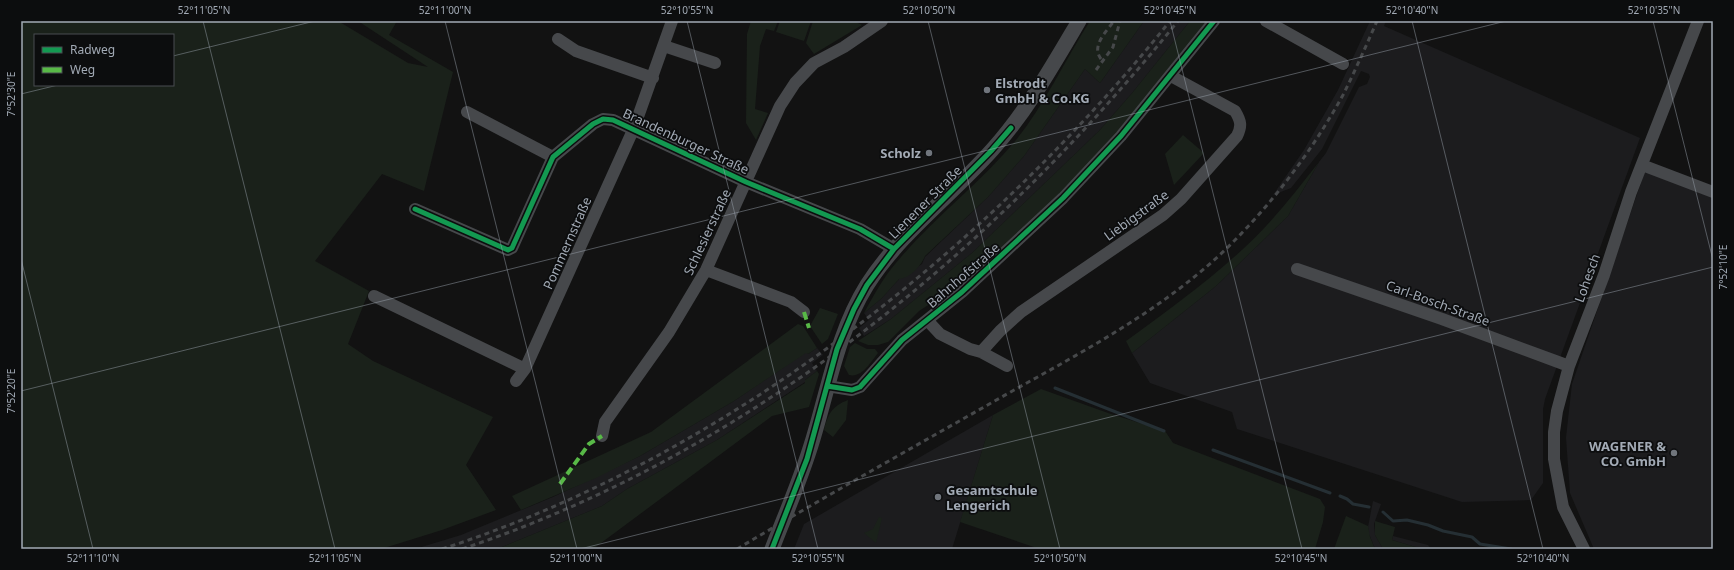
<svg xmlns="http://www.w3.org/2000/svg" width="1734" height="570" font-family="'Noto Sans',sans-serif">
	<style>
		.built { fill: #1c1c1e }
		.green { fill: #1a211a; fill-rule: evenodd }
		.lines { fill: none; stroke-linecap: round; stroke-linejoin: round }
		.stream { stroke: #252f34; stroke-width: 3 }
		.minor { stroke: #46484b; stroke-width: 12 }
		.tertiary { stroke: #46484b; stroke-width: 15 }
		.rail { stroke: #46484a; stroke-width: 3; stroke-dasharray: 5 4; stroke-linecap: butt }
		.quiet { stroke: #58b947; stroke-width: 4; stroke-dasharray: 8 4; stroke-linecap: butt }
		.cycleway-casing { stroke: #0c0d0e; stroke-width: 8 }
		.cycleway { stroke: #139951; stroke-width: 5 }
		.ticks { fill: none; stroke: #a2aab5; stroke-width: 1; stroke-opacity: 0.45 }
		.poi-dot { fill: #70757c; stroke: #0c0d0e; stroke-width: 1.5 }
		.labels { text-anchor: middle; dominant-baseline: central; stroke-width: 3.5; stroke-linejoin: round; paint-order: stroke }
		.poi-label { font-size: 13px; font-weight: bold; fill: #a2aab5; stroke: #0c0d0e; text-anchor: start }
		.street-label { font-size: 13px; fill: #a2aab5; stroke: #0c0d0e }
		.neatline { fill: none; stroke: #a2aab5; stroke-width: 1.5 }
		.ticks-label { font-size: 10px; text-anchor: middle; fill: #a2aab5 }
	</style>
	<rect width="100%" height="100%" fill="#121212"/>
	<path class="built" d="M1144,21H1190L1133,92L1099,131L972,253L891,319L864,336L859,328L869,320L864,313L882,298L899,279L922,264L925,257L988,197L1024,156L1085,69L1100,83Z
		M1370,21H1386L1384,26L1640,138L1545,399L1543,409V483L1531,500L1462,502L1237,429L1232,412L1150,383L1132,353L1216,286L1288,216L1319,162L1326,153L1359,87L1367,84L1370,77L1369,74L1361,71L1322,149L1291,188L1273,195L1304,150L1338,90Z
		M1645,171L1713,197V549H1594L1570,493L1566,438L1572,384Z
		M817,348L823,355L812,363L817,371L805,380V382L717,440L627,489L602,506L497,549H415L461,535L553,497L640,456L734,401L806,352L808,354Z
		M993,415L952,549H794L804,524Z
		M1373,501L1381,504L1374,524L1375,535L1383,549H1375L1369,534L1368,527Z
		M1393,536L1428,545L1431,549H1422L1392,540Z"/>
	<path class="green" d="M21,21H338L408,63L428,67L358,21H397L389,35L453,72L424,191L382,174L315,261L369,291L348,344L373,361L493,417L466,465L496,510L442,530L381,549H21ZM35,35H173V85H35Z
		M751,21H778L774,31L766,29L760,46L755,109L768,113L756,140L746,123L747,34Z
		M780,21H811L804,41L776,32Z
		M813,21H854L862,25L814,54L806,43Z
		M1090,21H1144L1100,83L1085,69L1024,156L988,197L925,256C921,266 910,278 899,279L882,298L864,313C872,298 881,282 891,269C928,222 978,186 1016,140C1045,104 1065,60 1090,21Z
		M1190,21H1208L1119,132L1059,195L973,276L919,311L888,342L878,345H868L858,341L891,319L972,253L1099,131L1133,92Z
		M1183,135L1204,153L1174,185L1165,154Z
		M1319,162L1288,216L1216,286L1132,353L1126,341C1166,312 1206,283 1243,249C1271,224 1296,191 1319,162Z
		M820,308L838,314L828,339L822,344L810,326Z
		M798,324L803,326L817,348L808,354L806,353L734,401L640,456L596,478L521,510L512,496L651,432Z
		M855,343L867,349H875L878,353C870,363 862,378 849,375L844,366L850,347Z
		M817,371L819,374L809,407L772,416L593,549H497L602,506L627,489L717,440L805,383V380Z
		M1041,389L1108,413L1165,431L1173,443L1320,499L1325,507L1323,522L1315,549H1040L960,522L993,415Z
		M848,400L846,420L833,437L824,430C828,414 832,406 848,400Z
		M1346,516L1368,526L1370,537L1375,549H1334Z
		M879,517L882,518L876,543L864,533L873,529Z
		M1375,521L1395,527L1392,540L1422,549H1383L1375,535Z"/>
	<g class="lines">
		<path class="stream" d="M1055,388L1164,431
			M1213,450L1330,493
			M1340,496L1347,499L1353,504L1369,507
			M1383,512L1393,521L1407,520L1428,525L1443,531L1472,537L1480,544L1511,549"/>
		<path class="minor" d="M1266,21L1343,64
			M558,39L576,51L653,78
			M664,46L715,63
			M467,112L553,157
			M1642,165L1713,192
			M415,209L508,250L512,248L553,157L593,124L603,119L613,120L746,182L860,229L894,249
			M1297,269L1442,319L1569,366
			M706,270L791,302L804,312
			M374,296L525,369
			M927,320L940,334L970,349L981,352L1007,366
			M981,352L1000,331L1021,312L1163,215L1181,199L1237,136C1242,126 1241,121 1235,111L1171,76
			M516,381L525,369L634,128L672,21
			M827,386L852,390L860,387L902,340L962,292L1063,198L1121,136L1214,21
			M602,436L605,422L669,332L706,270L780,106L795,83L814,63L844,47L882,21
			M1584,549L1563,507L1554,459V432L1557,411L1569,366L1604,275L1631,192L1698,21"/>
		<path class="tertiary" d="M772,549C787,510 804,472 815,432C830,381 839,330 867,285C900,233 951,196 992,150C1027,111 1053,65 1079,21"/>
		<path class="rail" d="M1101,59C1091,46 1106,32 1114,21
			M1096,70L1113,47L1120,21
			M442,549C724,458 986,250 1170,21
			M462,549C748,454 991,253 1178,21
			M737,549C826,496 917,445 1007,394C1084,351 1164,309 1227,248C1273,203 1312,151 1343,95C1355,71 1366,46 1377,21"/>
		<path class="quiet" d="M804,312L809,328
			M560,484L589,444L602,436"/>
		<g class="cycleway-casing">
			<path id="cycleway" d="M415,209L508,250L512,248L553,157L593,124L603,119L613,120L746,182L860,229L894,249
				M827,386L852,390L860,387L902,340L962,292L1063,198L1121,136L1214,21
				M772,549L807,459L837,349L854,309L867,285L894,249L991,151L1011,128"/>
		</g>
		<use href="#cycleway" class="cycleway"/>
	</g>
	<path class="ticks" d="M203,21L335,549M445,21L577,549M687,21L818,549M928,21L1060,549M1170,21L1302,549M1412,21L1543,549M1653,21L1713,260M173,56L315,21M21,94L58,85M21,259L93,549M21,391L1506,21M580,549L1713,267"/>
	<g class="poi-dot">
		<circle cx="987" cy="90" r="4"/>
		<circle cx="929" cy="153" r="4"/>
		<circle cx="1674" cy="453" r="4"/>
		<circle cx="938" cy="497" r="4"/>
	</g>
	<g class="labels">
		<g class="poi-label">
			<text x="995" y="83">Elstrodt<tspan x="995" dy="15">GmbH &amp; Co.KG</tspan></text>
			<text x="921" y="153" text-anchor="end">Scholz</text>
			<text x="1666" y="446" text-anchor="end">WAGENER &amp;<tspan x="1666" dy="15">CO. GmbH</tspan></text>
			<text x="946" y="490">Gesamtschule<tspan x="946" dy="15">Lengerich</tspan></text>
		</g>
		<g class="street-label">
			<text transform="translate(686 141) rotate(25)">Brandenburger Straße</text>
			<text transform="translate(925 202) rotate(-45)">Lienener Straße</text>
			<text transform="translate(1136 215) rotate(-36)">Liebigstraße</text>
			<text transform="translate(707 232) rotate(-65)">Schlesierstraße</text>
			<text transform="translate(567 243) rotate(-66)">Pommernstraße</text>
			<text transform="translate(963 275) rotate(-41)">Bahnhofstraße</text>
			<text transform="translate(1587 278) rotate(-70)">Lohesch</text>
			<text transform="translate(1438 303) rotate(20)">Carl-Bosch-Straße</text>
		</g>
	</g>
	<rect width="1734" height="570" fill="none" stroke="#0c0d0e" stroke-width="44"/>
	<rect x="34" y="34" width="140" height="52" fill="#0c0d0e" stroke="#484c51"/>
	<rect x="42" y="47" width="20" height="6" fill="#139951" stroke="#484c51"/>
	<text x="70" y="54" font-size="12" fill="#a2aab5">Radweg</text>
	<rect x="42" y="67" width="20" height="6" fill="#58b947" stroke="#484c51"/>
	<text x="70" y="74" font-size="12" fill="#a2aab5">Weg</text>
	<rect x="22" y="22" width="1690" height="526" class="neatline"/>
	<g class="ticks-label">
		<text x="204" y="14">52°11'05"N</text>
		<text x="445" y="14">52°11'00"N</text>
		<text x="687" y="14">52°10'55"N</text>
		<text x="929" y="14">52°10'50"N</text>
		<text x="1170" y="14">52°10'45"N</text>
		<text x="1412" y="14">52°10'40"N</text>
		<text x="1654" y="14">52°10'35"N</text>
		<text transform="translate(11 94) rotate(-90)" y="4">7°52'30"E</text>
		<text transform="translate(1723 267) rotate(-90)" y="4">7°52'10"E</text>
		<text transform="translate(11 391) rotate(-90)" y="4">7°52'20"E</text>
		<text x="93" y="562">52°11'10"N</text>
		<text x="335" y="562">52°11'05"N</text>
		<text x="576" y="562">52°11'00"N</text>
		<text x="818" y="562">52°10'55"N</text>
		<text x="1060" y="562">52°10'50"N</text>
		<text x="1301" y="562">52°10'45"N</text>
		<text x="1543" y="562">52°10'40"N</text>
	</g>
</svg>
